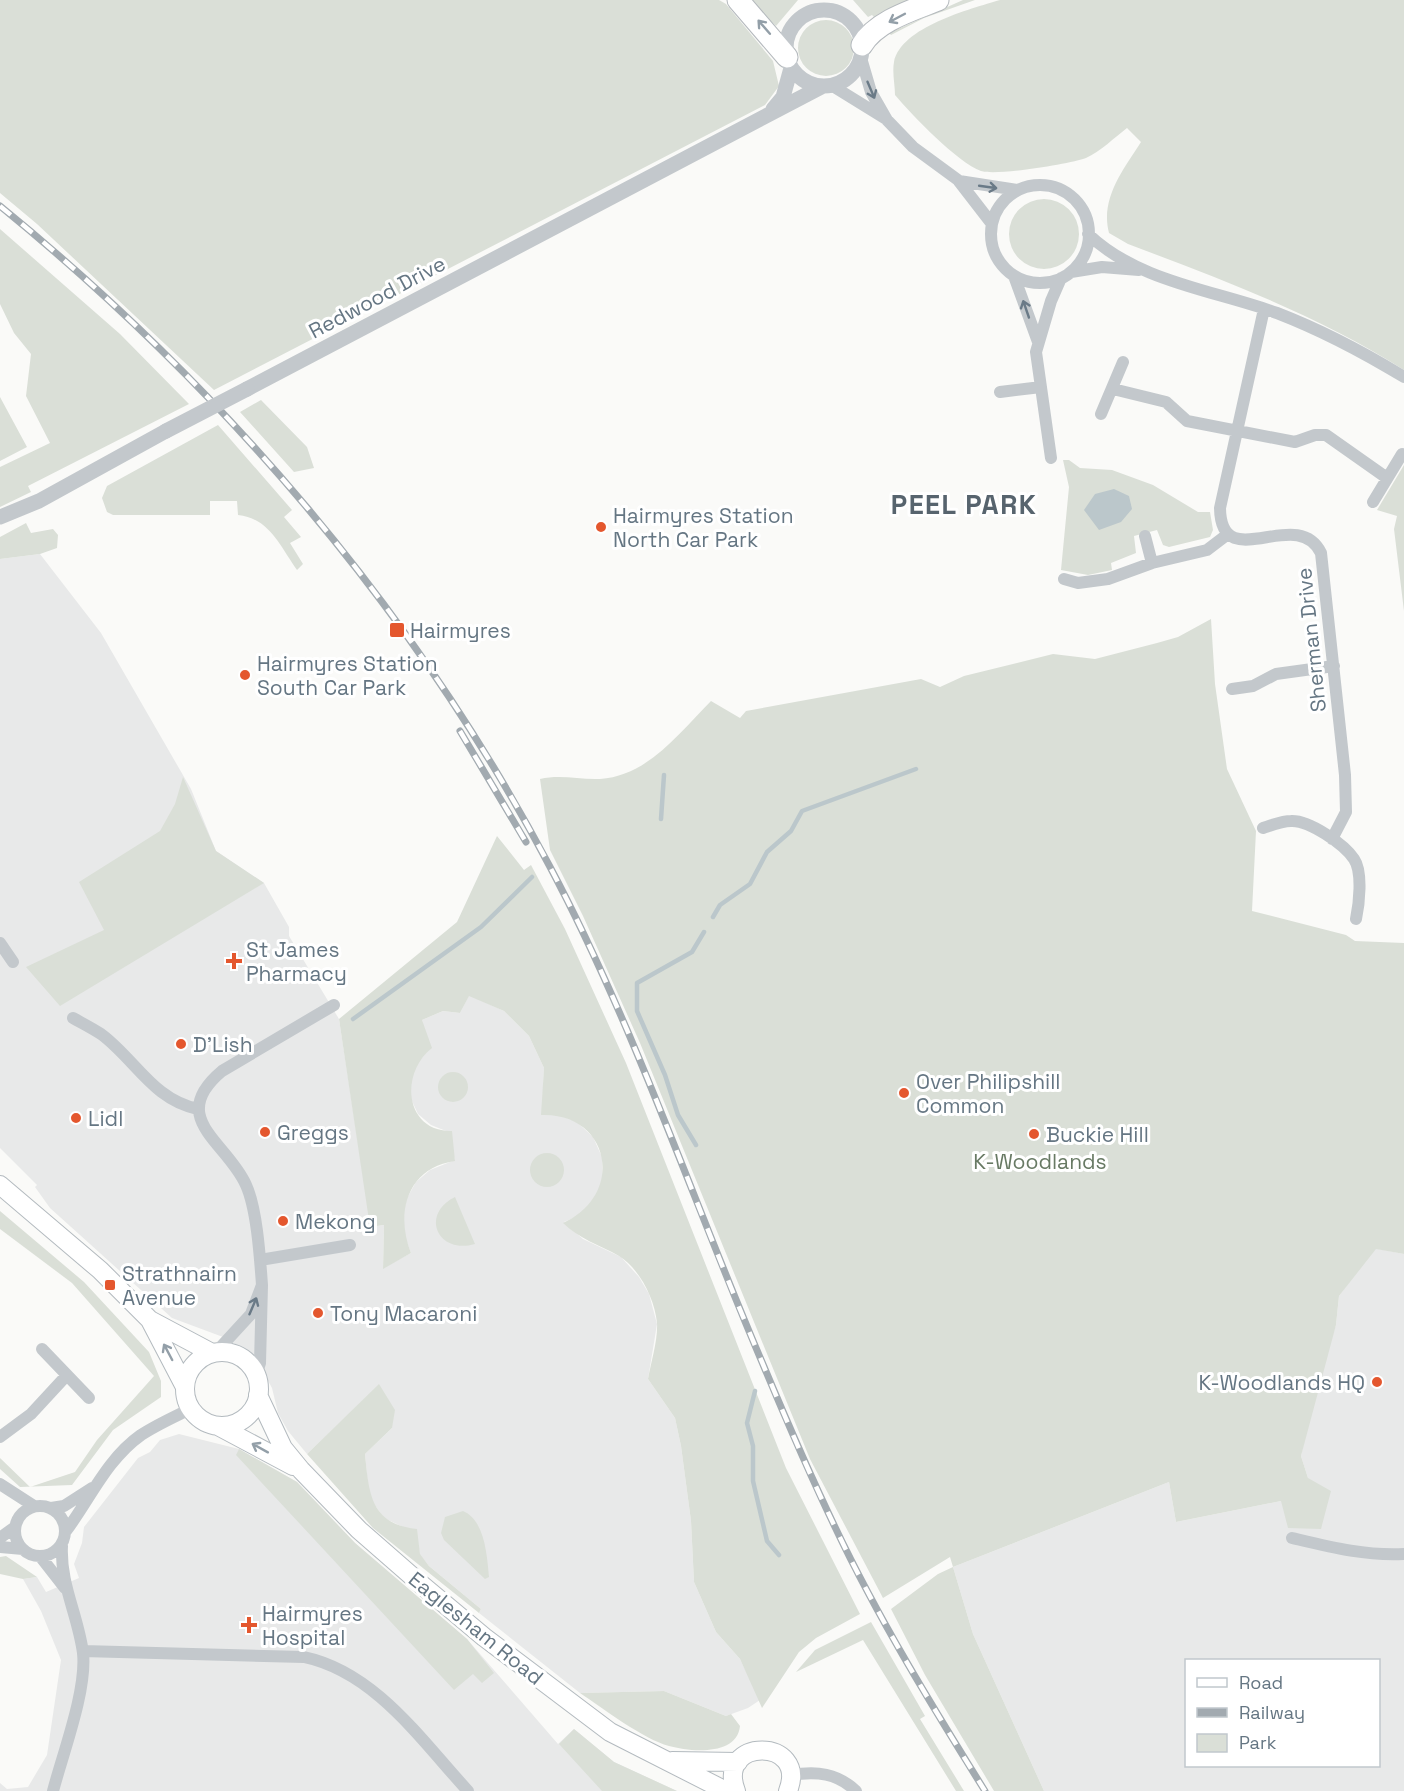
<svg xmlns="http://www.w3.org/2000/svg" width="1404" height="1791" font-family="'Space Grotesk',sans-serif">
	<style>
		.built { fill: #e8e9e9; fill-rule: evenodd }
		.green { fill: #dadfd7 }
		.water { fill: #bbc7cb }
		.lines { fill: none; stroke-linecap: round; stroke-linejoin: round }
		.stream { stroke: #bbc7cb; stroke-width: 4.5 }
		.secondary-casing { stroke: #b3babf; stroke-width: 20 }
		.trunk-casing { stroke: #b4b9bd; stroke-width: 23 }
		.minor { stroke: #c3c8cc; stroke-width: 12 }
		.tertiary { stroke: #c3c8cc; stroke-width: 15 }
		.secondary { stroke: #fff; stroke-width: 18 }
		.trunk { stroke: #fff; stroke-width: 21 }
		.rail-casing { stroke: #a2aab0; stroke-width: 7 }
		.rail { stroke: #fff; stroke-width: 4.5; stroke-dasharray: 14; stroke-linecap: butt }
		.tertiary-bridge { stroke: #c3c8cc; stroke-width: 15 }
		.oneway { stroke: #939fa8 }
		.oneway2 { stroke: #6a7a87 }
		.poi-dot { fill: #e4572e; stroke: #fff; stroke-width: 2 }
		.labels { text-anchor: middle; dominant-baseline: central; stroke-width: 6; stroke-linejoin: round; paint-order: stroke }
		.street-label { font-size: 21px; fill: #657683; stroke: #fff }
		.poi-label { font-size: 21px; fill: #657683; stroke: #fff; text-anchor: start }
		.park-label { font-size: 21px; fill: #687a64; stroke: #fff }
		.district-label { font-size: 27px; font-weight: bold; letter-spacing: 1.5px; fill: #57646e; stroke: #fff }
	</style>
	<rect width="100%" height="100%" fill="#fafaf8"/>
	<path class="built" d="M40,554L101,633L191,789L216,851L264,883L289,927V936L339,1019L371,1227L384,1225L383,1268L411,1253L404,1235L402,1217L407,1198L416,1182L430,1170L455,1160L446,1131L431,1125L418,1114L411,1099L410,1082L415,1066L426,1053L422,1020L443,1011L460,1013L469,995L504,1011L529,1036L544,1068L542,1115L557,1114L577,1122L593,1137L602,1157L603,1179L595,1199L580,1215L564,1222L583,1239L621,1257L639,1277L649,1294L657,1324L648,1379L675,1418L681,1446L691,1521L694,1582L716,1632L740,1659L760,1700L748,1708L726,1716L664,1691L580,1693L479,1613L481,1609L429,1566L420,1555L418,1543L403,1527L384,1518L369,1497L365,1454L392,1428L379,1385L307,1454L288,1431L278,1413L272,1388L254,1355L223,1337L172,1318L50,1208L35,1187L37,1185L0,1148V559Z
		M1374,1248L1404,1254V1791H1044L973,1634L953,1567L1169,1482L1176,1522L1281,1501L1308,1478L1301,1456L1316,1383L1336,1325L1339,1296ZM1186,1660H1378V1766H1186Z
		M179,1434L239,1449L297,1482L355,1543L467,1639L558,1744L574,1729L614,1762L677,1791H0V1783L7,1789L28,1787L47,1755L61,1660L41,1611L23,1579L37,1577L46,1592L79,1578L74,1564L82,1543L84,1527L138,1458L150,1452L160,1440Z"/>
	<path class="green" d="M0,0H719L726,4L773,61L779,86L765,105L214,390L37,224L0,193Z
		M747,0H798L776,26Z
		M853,0H915L875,18L872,15L868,17Z
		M963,0H975L924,18L891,35L889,33Z
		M1000,0H1404V370C1318,315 1223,280 1128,244L1109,233C1100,199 1123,170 1141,142L1127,128C1115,137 1100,152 1086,158C1070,164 996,176 981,171C958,163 912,115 895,95C895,85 892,72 894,62C901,27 970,9 1000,0Z
		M798 48a28 28 0 1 1 56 0a28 28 0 1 1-56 0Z
		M1009 234a35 35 0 1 1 70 0a35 35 0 1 1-70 0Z
		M0,229L120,334L189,404L28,486L31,492L0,507V467L50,443L26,396L31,354L14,333L0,304Z
		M0,397L27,447L0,461Z
		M261,400L307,447L314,468L294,472L240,412Z
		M218,425L292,510L284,517L301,537L290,543L303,564L297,570C280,546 269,518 238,515L237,501H210V515H113L107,512L102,498L107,486Z
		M1063,460H1069L1080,468L1112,470L1153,485L1198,512H1210L1213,530L1210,537L1169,547L1163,545L1157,530L1134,536L1136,553L1111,563L1112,570L1088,575L1061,570L1069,487Z
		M1404,465V611L1394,529L1397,516L1377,510Z
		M26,523L31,533L53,529L58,535L57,548L40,554L0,559V537Z
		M1211,619L1215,684L1227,769L1256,831L1252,911L1346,935L1355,941L1404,943V1254L1376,1249L1339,1296L1336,1325L1301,1456L1308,1478L1331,1491L1321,1529L1288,1528L1281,1501L1176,1522L1169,1482L953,1567L973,1634L1044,1791H994L925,1675L891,1609L938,1574L953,1567L950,1557L883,1598L810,1459L640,1043L583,916L550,850L540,779C561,774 580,780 600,779C648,776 680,732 711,701L740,718L746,711L921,679L940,687L964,676L1053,654L1095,659L1157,643L1178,637Z
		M183,777L216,851L264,883L60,1006L26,967L104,930L79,882L160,831L175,804Z
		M497,836L524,870L531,865L565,929L626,1063L786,1468L860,1614L816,1638L799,1652L762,1708L740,1659L716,1632L694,1582L691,1521L681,1446L675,1418L648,1379C651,1362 658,1340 657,1323C655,1300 640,1269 619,1256C600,1245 579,1239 563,1223C627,1193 609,1112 541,1115L544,1068L529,1036L504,1011L469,996L460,1013L443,1011L422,1020L432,1048C399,1074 405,1132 452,1131L455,1161C407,1168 395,1213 411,1253L383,1269L384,1225L370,1227L339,1019L457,922Z
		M438 1087a15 15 0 1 1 30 0a15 15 0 1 1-30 0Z
		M530 1170a17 17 0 1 1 34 0a17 17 0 1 1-34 0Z
		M455,1197L475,1244C437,1255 420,1214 455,1197Z
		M0,1211L84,1282L149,1352L161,1381V1397L113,1430L72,1485L20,1487L0,1469V1458L30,1487L75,1472L97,1440L154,1376L72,1283L0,1229Z
		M379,1384L395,1410L392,1428L365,1454C369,1493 370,1524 417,1529L420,1554L429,1566L481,1609L479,1613L373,1528L307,1454Z
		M239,1449L297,1482L355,1543L467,1639L494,1673L482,1683L473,1674L454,1690L236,1455Z
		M463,1511C485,1520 487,1556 489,1577L485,1579L444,1540L441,1533L445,1517Z
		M6,1556L37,1577L23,1579L0,1574V1557Z
		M871,1622L925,1716L920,1719L964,1791H956L863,1640L796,1672L815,1650Z
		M664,1691L726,1716L731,1714L740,1726C737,1756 691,1752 669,1746C643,1739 604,1709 580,1693Z
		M574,1729L614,1762L677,1791H602L559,1744Z"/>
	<path class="water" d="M1114,489L1129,496L1132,509L1121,522L1099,530L1084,510L1095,494Z"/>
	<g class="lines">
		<path class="stream" d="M661,819L664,775
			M713,917L720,905L750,884L767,852L791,831L802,811L916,769
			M353,1019L481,927L532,877
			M696,1145L678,1115L665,1075L637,1011V983L692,952L704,932
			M755,1391L747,1423L753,1446V1481L767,1541L779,1555"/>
		<g class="secondary-casing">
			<path id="secondary" d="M0,1185L100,1270L150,1320L184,1385
				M150,1320L212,1353
				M185 1389a37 37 0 1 1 74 0a37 37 0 1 1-74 0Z
				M258,1395L283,1448L301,1470L359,1530L422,1585L484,1637L610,1732L726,1791
				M218,1426L293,1466
				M672,1761L738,1762
				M736,1791C715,1737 809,1737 788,1791"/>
		</g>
		<g class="trunk-casing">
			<path id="trunk" d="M738,0L787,57
				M862,45C876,21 913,10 938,0"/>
		</g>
		<path class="minor" d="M861,58L871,92L887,120L913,147L958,180L992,224
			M831,85L886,119
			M959,181L1018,190
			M991 234a49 49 0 1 1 98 0a49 49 0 1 1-98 0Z
			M1088,234C1138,282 1214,290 1277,313C1321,330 1363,352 1404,377
			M1071,272L1102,267L1139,270
			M1014,276L1038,342
			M1264,309L1220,508C1221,577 1297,504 1321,553L1345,775L1346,812L1332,839
			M1113,389L1166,402L1187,421L1295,442L1315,435H1326L1387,478
			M1000,392L1041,387
			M1101,414L1123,362
			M1051,458L1036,352L1051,301L1061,278
			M1373,502L1402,454
			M1145,536L1152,563
			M1064,579L1078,583L1108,579L1152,563L1207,550L1228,534
			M1232,689L1253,686L1276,674L1334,666
			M1263,828C1272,825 1282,821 1291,821C1309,820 1344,844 1354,859C1363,872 1359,905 1356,919
			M0,943L13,962
			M73,1018C82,1023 92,1028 101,1034C135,1059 153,1100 198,1109
			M260,1260L350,1245
			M262,1285C260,1258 257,1209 246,1185C227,1142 166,1118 222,1071L334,1005
			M42,1349L89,1398
			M217,1351L251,1314L262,1285L260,1363L256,1375
			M0,1437L31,1414L67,1375
			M0,1484L34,1506
			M15 1531a25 25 0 1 1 50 0a25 25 0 1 1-50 0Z
			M51,1508L64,1506L92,1488
			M66,1531C90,1499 107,1459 141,1435C156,1425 174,1417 190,1409
			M0,1538L15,1527
			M1292,1538C1330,1547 1365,1556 1404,1554
			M0,1547L23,1549
			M40,1556L65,1588
			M83,1651L304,1657C375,1672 421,1740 468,1791
			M791,1775C817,1771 837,1773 856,1791
			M53,1791C63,1753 87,1690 83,1653C78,1615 60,1584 62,1546"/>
		<path class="tertiary" d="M786 48a38 38 0 1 1 76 0a38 38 0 1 1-76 0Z
			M773,109L783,97L791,68
			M247,389L823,86
			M0,517L39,501L166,431"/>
		<use href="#secondary" class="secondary"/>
		<use href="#trunk" class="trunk"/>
		<g class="rail-casing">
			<path id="rail" d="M0,206C222,387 415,611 549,865C634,1025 691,1196 762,1362C785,1417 809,1473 835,1527C878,1618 932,1706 985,1791
				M460,731L526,842"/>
		</g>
		<use href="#rail" class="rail"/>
		<path class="tertiary-bridge" d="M166,431L247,389"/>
	</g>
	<defs><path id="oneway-shaft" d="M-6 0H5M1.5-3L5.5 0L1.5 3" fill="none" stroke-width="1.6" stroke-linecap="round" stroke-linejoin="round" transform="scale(1.5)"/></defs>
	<g class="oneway">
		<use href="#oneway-shaft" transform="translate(897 18) rotate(152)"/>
		<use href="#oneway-shaft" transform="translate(764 27) rotate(-131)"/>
		<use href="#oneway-shaft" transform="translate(168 1352) rotate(-118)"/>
		<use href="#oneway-shaft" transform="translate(260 1448) rotate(-151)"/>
	</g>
	<g class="oneway2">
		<use href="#oneway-shaft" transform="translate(871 90) rotate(67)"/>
		<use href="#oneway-shaft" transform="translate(988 187) rotate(8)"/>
		<use href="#oneway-shaft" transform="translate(1026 309) rotate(-109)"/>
		<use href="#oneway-shaft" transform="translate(253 1306) rotate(-67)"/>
	</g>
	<g class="poi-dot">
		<circle cx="601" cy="527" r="6"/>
		<rect x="389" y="622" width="16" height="16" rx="3"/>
		<circle cx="245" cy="675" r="6"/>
		<path d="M231 952h6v6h6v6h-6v6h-6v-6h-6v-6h6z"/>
		<circle cx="181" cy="1044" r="6"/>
		<circle cx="904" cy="1093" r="6"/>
		<circle cx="76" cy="1118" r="6"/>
		<circle cx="265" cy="1132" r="6"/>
		<circle cx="1034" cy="1134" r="6"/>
		<circle cx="283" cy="1221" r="6"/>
		<rect x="104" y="1279" width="12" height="12" rx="3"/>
		<circle cx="318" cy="1313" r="6"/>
		<circle cx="1377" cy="1382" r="6"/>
		<path d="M246 1616h6v6h6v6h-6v6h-6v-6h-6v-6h6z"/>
	</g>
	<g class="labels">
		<g class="street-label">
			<text transform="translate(377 297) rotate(-28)">Redwood Drive</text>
			<text transform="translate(1311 640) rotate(-96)">Sherman Drive</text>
			<text transform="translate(476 1628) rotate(39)">Eaglesham Road</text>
		</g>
		<g class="poi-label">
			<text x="613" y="515">Hairmyres Station<tspan x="613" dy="24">North Car Park</tspan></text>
			<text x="410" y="630">Hairmyres</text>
			<text x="257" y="663">Hairmyres Station<tspan x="257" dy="24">South Car Park</tspan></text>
			<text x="246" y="949">St James<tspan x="246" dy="24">Pharmacy</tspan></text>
			<text x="193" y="1044">D'Lish</text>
			<text x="916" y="1081">Over Philipshill<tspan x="916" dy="24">Common</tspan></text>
			<text x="88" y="1118">Lidl</text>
			<text x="277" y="1132">Greggs</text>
			<text x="1046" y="1134">Buckie Hill</text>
			<text x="295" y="1221">Mekong</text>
			<text x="122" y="1273">Strathnairn<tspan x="122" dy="24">Avenue</tspan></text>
			<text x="330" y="1313">Tony Macaroni</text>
			<text x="1365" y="1382" text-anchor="end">K-Woodlands HQ</text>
			<text x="262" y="1613">Hairmyres<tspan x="262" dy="24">Hospital</tspan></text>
		</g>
		<g class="park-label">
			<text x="1040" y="1161">K-Woodlands</text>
		</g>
		<g class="district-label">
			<text x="964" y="504">PEEL PARK</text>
		</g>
	</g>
	<rect x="1185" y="1659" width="195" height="108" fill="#ffffff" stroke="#c1c8cd" stroke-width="1.5"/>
	<rect x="1197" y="1678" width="30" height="9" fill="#ffffff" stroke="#c1c8cd" stroke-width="1.5"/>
	<text x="1239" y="1689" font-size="18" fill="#657683">Road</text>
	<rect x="1197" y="1708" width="30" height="9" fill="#a2aab0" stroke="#c1c8cd" stroke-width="1.5"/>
	<text x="1239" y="1719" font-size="18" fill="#657683">Railway</text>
	<rect x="1197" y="1734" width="30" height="18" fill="#dadfd7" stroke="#c1c8cd" stroke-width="1.5"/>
	<text x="1239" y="1749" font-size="18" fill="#657683">Park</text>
</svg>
